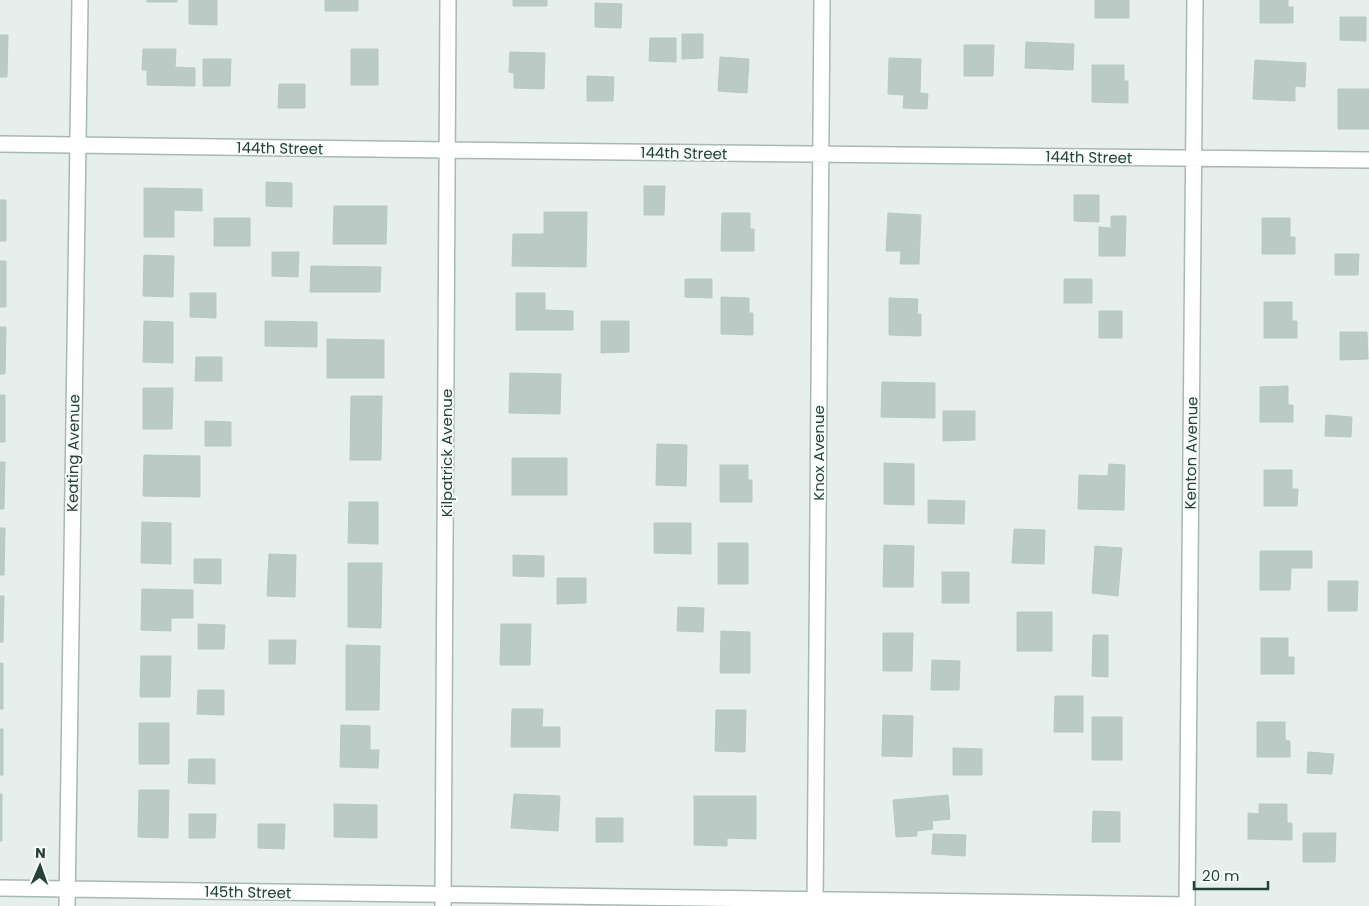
<svg xmlns="http://www.w3.org/2000/svg" width="1369" height="906" font-family="Poppins,sans-serif">
	<style>
		.building { fill: #bbcac4; stroke: #b8c9c2 }
		.lines { fill: none; stroke-linecap: round; stroke-linejoin: round }
		.minor-casing { stroke: #a8b8b2; stroke-width: 18 }
		.minor { stroke: #fff; stroke-width: 15 }
		.labels { text-anchor: middle; dominant-baseline: central; stroke-width: 4; stroke-linejoin: round; paint-order: stroke }
		.street-label { font-size: 15px; fill: #24423a; stroke: #f7fbf9 }
	</style>
	<rect width="100%" height="100%" fill="#e6efeb"/>
	<path class="building" d="M147,0H177V2H147Z
		M189,0H217V25L189,24Z
		M325,0H358V11H325Z
		M513,0H547V6H513Z
		M1095,0H1129V18H1095Z
		M1260,0H1288V7H1293V23H1260Z
		M595,3L622,4L621,28L595,27Z
		M1340,17H1366V41L1340,40Z
		M682,34H703V58L682,59Z
		M0,35H8L7,77H0Z
		M650,38H676V62L649,61Z
		M1026,42L1074,44L1073,70L1025,68Z
		M964,45H994L993,76H964Z
		M143,49H176L175,67L195,68V86L147,85V70H142Z
		M351,49H378V85H351Z
		M510,52L545,53L544,89L514,88V73L509,72Z
		M720,57L749,59L747,93L718,91Z
		M889,58L921,59L920,93L928,94L927,109L903,108L904,95L888,94Z
		M203,59H231L230,86H203Z
		M1255,60L1306,63L1305,87L1295,86V101L1253,99Z
		M1092,65H1124V81H1128V103L1092,102Z
		M587,76L614,77L613,101H587Z
		M279,84H305V108H278Z
		M1338,89H1369V129H1338Z
		M266,182L292,183V207L266,206Z
		M644,186H665L664,215H644Z
		M144,188L202,189V211L174,210V237H144Z
		M1074,195H1099V222L1074,221Z
		M0,200H6V241H0Z
		M334,206H387L386,244H333Z
		M544,212H587L586,267L512,266L513,234H544Z
		M722,213H750V229H754V251H721Z
		M888,213L921,215L919,264H900L901,251H886Z
		M1111,216H1126L1125,256H1099V227L1111,228Z
		M214,218H250V246H214Z
		M1262,218H1290V237H1295V254H1262Z
		M272,252H299L298,277L272,276Z
		M1335,254H1359L1358,275H1335Z
		M144,255L174,256L173,297L143,296Z
		M0,261H6V307H0Z
		M311,266L381,267L380,292H310Z
		M685,279H712V298L685,297Z
		M1064,279H1092V303H1064Z
		M190,293H216V318L190,317Z
		M516,293H545V310L573,311V330H516Z
		M721,297L749,298V313H753V335L721,334Z
		M889,298L918,299L917,314H921V336L889,335Z
		M1264,302H1292V321H1297V338H1264Z
		M1099,311H1122V338H1099Z
		M144,321L173,322V363L143,362Z
		M265,321L317,322V347L265,346Z
		M601,321H629V352L601,353Z
		M0,327H6L5,374H0Z
		M1340,332H1367L1368,359L1340,360Z
		M327,339L384,340V378H327Z
		M196,357H222V381H195Z
		M510,373L561,374L560,414L509,413Z
		M882,382L935,383V418L881,417Z
		M1288,386V405H1293V422H1260V387Z
		M143,388H173L172,429H143Z
		M0,395H5V442H0Z
		M351,396H382L381,460H350Z
		M943,411H975V440L943,441Z
		M1326,415L1352,417L1351,437L1325,436Z
		M205,421L231,422V446H205Z
		M657,444L687,445L686,486L656,485Z
		M144,455L200,456V497L143,496Z
		M512,458H567V495H512Z
		M0,462H5L4,509H0Z
		M884,463L914,464V505L884,504Z
		M1109,464L1125,465L1124,510L1078,509L1079,475L1108,476Z
		M720,465H748V480H752V502H720Z
		M1264,470H1292V489H1298L1297,506H1264Z
		M928,500L965,501L964,524L928,523Z
		M349,502H378V544L348,543Z
		M142,522L171,523V564L141,563Z
		M654,523H691V554L654,553Z
		M0,528H5L4,575H0Z
		M1014,529L1045,530L1044,564L1012,563Z
		M718,543H748V584H718Z
		M884,545L914,546L913,587H883Z
		M1095,546L1122,548L1118,596L1092,593Z
		M1260,551H1312V568H1291L1290,590H1260Z
		M269,554L296,555L295,597L267,596Z
		M513,555L544,556V577L513,576Z
		M194,559H221V584L194,583Z
		M348,563H382L381,628L348,627Z
		M942,572H969V603H942Z
		M557,578H586V603L557,604Z
		M1328,581H1358L1357,611H1328Z
		M142,589L193,590V618H171V631L141,630Z
		M0,596H4L3,642H0Z
		M678,607L704,608L703,632L677,631Z
		M1017,612H1052V651H1017Z
		M198,624L225,625L224,649H198Z
		M501,624H531L530,665H500Z
		M721,631L750,632V673H720Z
		M883,633H913L912,671H883Z
		M1093,635H1108V677L1092,676Z
		M1261,638H1288V657H1294V674H1261Z
		M269,640H296L295,664H269Z
		M346,645L380,646L379,710H346Z
		M141,656H171L170,697H140Z
		M932,660L960,661L959,690H931Z
		M0,663H3V709H0Z
		M198,690H224V715L197,714Z
		M1055,696H1083V732H1054Z
		M512,709H543L542,727H560V747H511Z
		M716,710H746L745,752L715,751Z
		M883,715L913,716L912,757L882,756Z
		M1092,717H1122V760H1092Z
		M1257,722H1285V740L1290,741V757H1257Z
		M139,723H169V764H139Z
		M341,725L370,726V750H379L378,768L340,767Z
		M0,729H3V775H0Z
		M953,748L982,749V775H953Z
		M1308,752L1334,754L1332,774L1307,773Z
		M189,759H215V784L188,783Z
		M139,790H169L168,838L138,837Z
		M0,794H2V841H0Z
		M514,794L560,796L558,831L511,828Z
		M948,795L950,819L932,821L933,829L917,831V836L896,837L893,800Z
		M694,796H756V839L727,838V846L694,845Z
		M334,804L377,805V838L334,837Z
		M1259,804H1287V823H1292V840L1248,839V813L1259,814Z
		M1093,811L1120,812V842H1092Z
		M189,814H216L215,838H189Z
		M596,818H623V842H596Z
		M258,824H285L284,849L258,848Z
		M1303,833H1336L1335,862H1303Z
		M933,834L966,835L965,856L932,854Z"/>
	<g class="lines">
		<g class="minor-casing">
			<path id="minor" d="M0,144L447,150L1369,160
				M0,888L1187,905
				M67,906L80,0
				M443,906L448,0
				M815,906L822,0
				M1187,906L1195,0"/>
		</g>
		<use href="#minor" class="minor"/>
	</g>
	<g class="labels">
		<g class="street-label">
			<text transform="translate(280 148) rotate(1)">144th Street</text>
			<text transform="translate(684 153) rotate(1)">144th Street</text>
			<text transform="translate(1089 157) rotate(1)">144th Street</text>
			<text transform="translate(73 453) rotate(-89)">Keating Avenue</text>
			<text transform="translate(446 453) rotate(-90)">Kilpatrick Avenue</text>
			<text transform="translate(818 453) rotate(-90)">Knox Avenue</text>
			<text transform="translate(1191 453) rotate(-89)">Kenton Avenue</text>
			<text transform="translate(248 892) rotate(1)">145th Street</text>
		</g>
	</g>
	<g transform="translate(40 866) rotate(2)" stroke="#f7fbf9" stroke-width="4" paint-order="stroke">
	<path d="M0-4L9 19L0 12L-9 19Z" fill="#24423a"/>
	<text y="-8" font-size="14" font-weight="bold" text-anchor="middle" fill="#24423a">N</text>
	</g>
	<path d="M1194 881v8h74v-8" fill="none" stroke="#24423a" stroke-width="2.5"/>
	<text x="1202" y="881" font-size="15" fill="#24423a" stroke="#f7fbf9" stroke-width="4" paint-order="stroke">20 m</text>
</svg>
